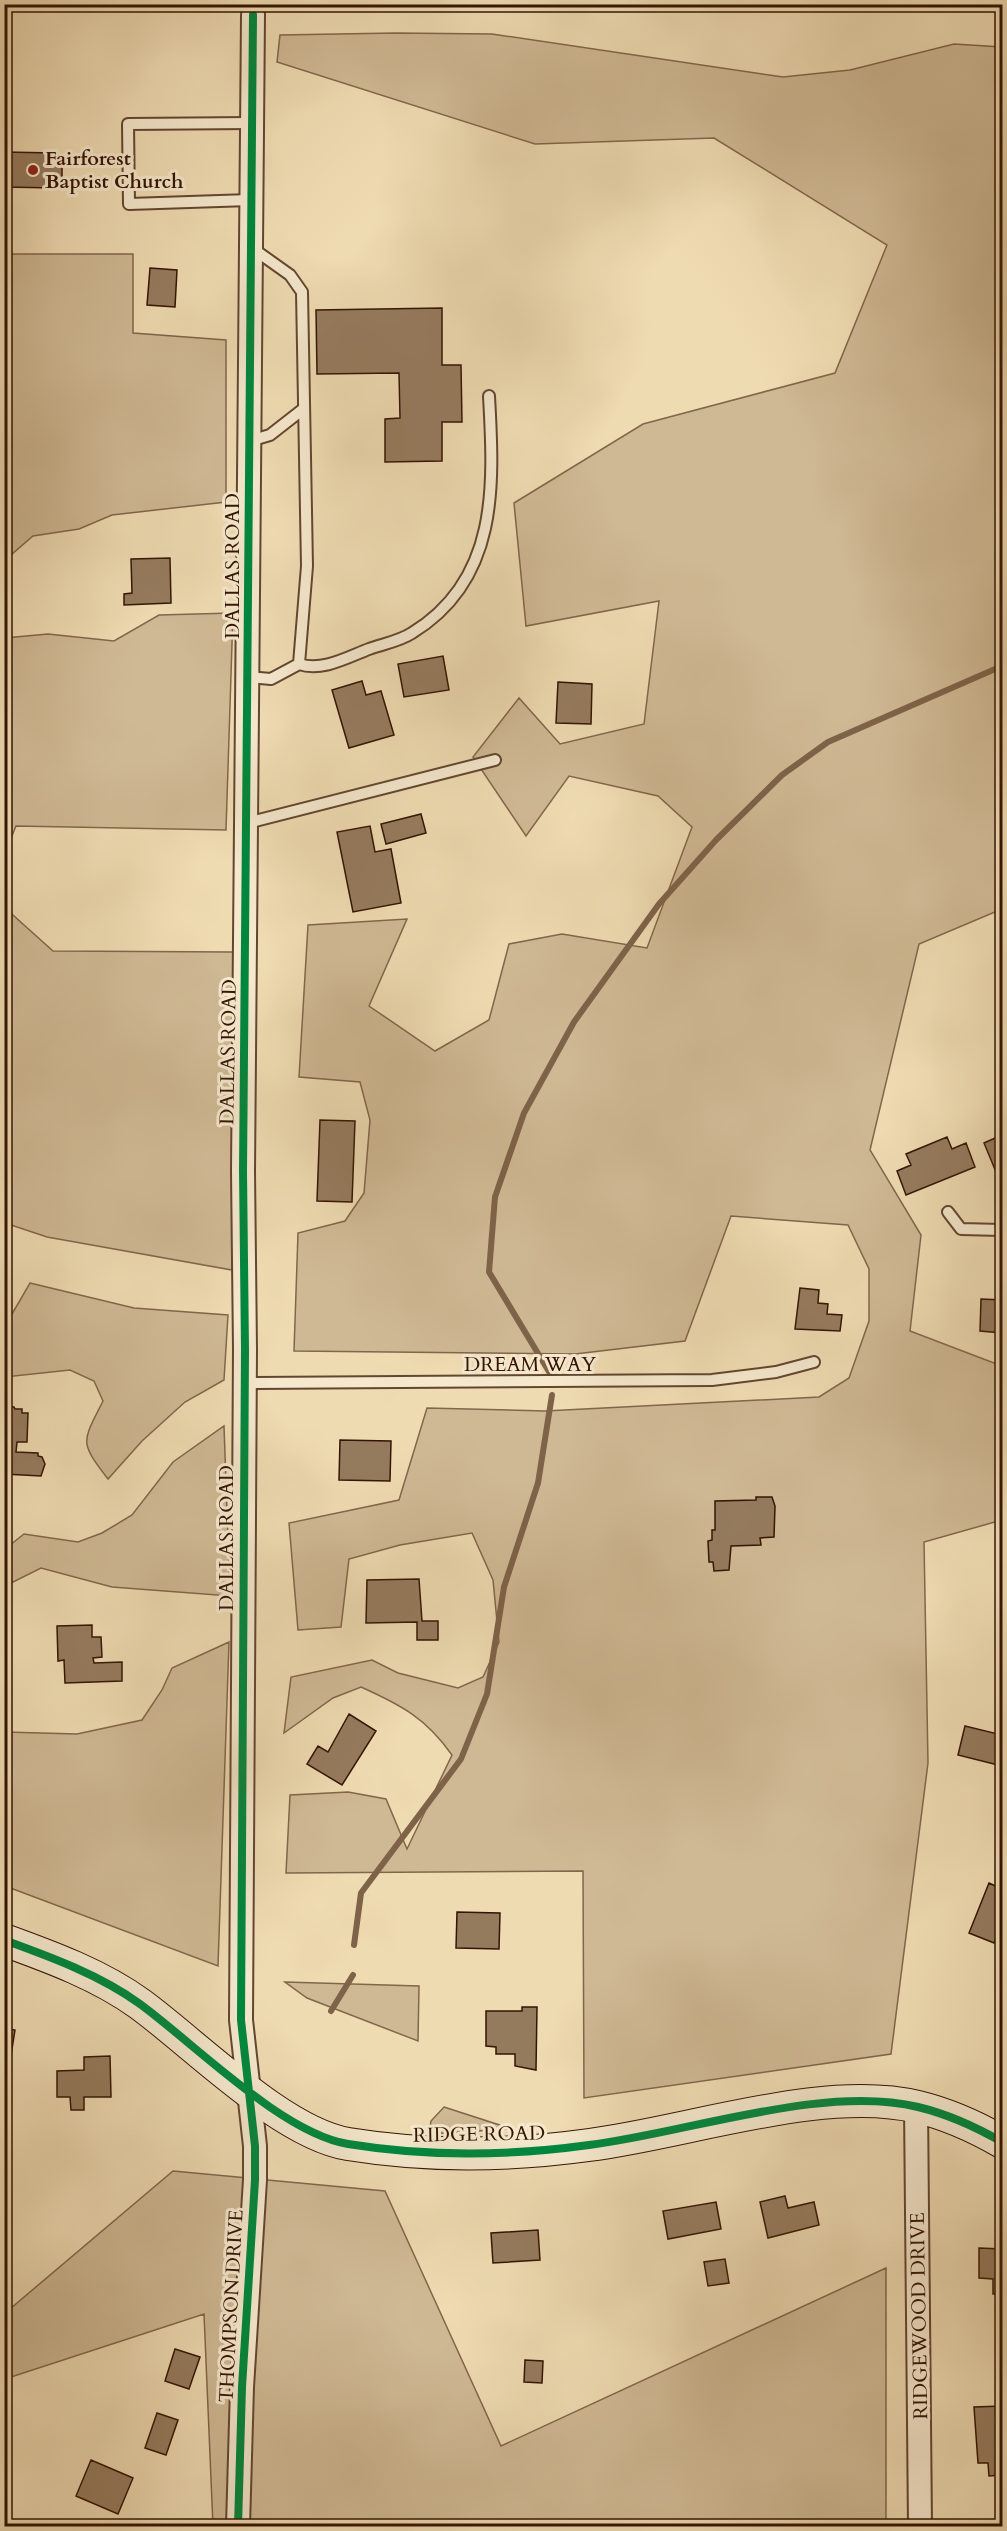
<svg xmlns="http://www.w3.org/2000/svg" width="1007" height="2531" font-family="Cardo,serif">
	<style>
		.green { fill: #cfb994; stroke: #82664c; stroke-width: 1.5 }
		.lines { fill: none; stroke-linecap: round; stroke-linejoin: round }
		.stream { stroke: #7e6349; stroke-width: 6 }
		.building { fill: #957b5e; stroke: #341404; stroke-width: 1.5 }
		.lane-casing { stroke: #634630; stroke-width: 14 }
		.street-casing { stroke: #634630; stroke-width: 26 }
		.secondary-casing { stroke: #341404; stroke-width: 34 }
		.lane { stroke: #f5e8cd; stroke-width: 10 }
		.street { stroke: #f5e8cd; stroke-width: 22 }
		.secondary { stroke: #f5e8cd; stroke-width: 32 }
		.cycleway-casing { stroke: #f5e8cd; stroke-width: 11 }
		.cycleway { stroke: #00873e; stroke-width: 8 }
		.poi-dot { fill: #8f2418; stroke: #f5e8cd; stroke-width: 2 }
		.labels { text-anchor: middle; dominant-baseline: central; stroke-width: 6; stroke-linejoin: round; paint-order: stroke }
		.poi-label { font-size: 20px; font-weight: bold; fill: #341404; stroke: #f5e8cd; text-anchor: start }
		.street-label { font-size: 20px; fill: #341404; stroke: #f5e8cd }
	</style>
	<rect width="100%" height="100%" fill="#efdbb2"/>
	<filter id="stains"><feTurbulence type="fractalNoise" baseFrequency=".00333" numOctaves="4"/><feColorMatrix values="0 0 0 0 .2 0 0 0 0 .09 0 0 0 0 .02 0 0 0 .5 -.17"/></filter>
	<radialGradient id="worn" r=".72"><stop offset=".6" stop-color="#630" stop-opacity="0"/><stop offset="1" stop-color="#630" stop-opacity=".3"/></radialGradient>
	<path class="green" d="M396,33L492,34L783,77L850,70L954,44L1002,47V909L919,944L870,1150L921,1235L910,1331L1002,1366V1520L924,1542L928,1763L891,2054L584,2098L583,1871L286,1873L290,1795L348,1792L386,1799L407,1849L452,1755C426,1718 401,1705 361,1687L333,1698L284,1733L291,1677L372,1660L398,1673L458,1688L483,1677L499,1642L493,1580L472,1533L400,1545L349,1559L341,1627L298,1630L289,1523L399,1500L427,1408L545,1411L819,1397L849,1378L869,1321V1269L848,1225L731,1216L685,1341L575,1354L294,1351L298,1233L345,1221L364,1193L370,1120L360,1082L299,1077L308,925L407,919L369,1006L435,1051L489,1020L509,944L562,934L647,948L692,827L658,796L569,776L526,836L473,757L519,698L560,744L644,724L659,601L526,626L514,503L643,424L835,373L887,245L714,138L535,144L277,62L280,35Z
		M5,254H133V333L226,340V502L112,515L79,529L33,536L5,560Z
		M233,613L226,830L16,826L5,853V638L48,634L114,641L159,615Z
		M4,907L53,951L233,952L232,1270L47,1237L5,1223Z
		M30,1283L134,1308L228,1315L224,1380L185,1402L142,1441L108,1479C79,1441 82,1443 103,1401L94,1381L70,1370L5,1377V1312L12,1314Z
		M224,1426L230,1596L112,1587L41,1568L5,1586V1549L24,1534L78,1542L102,1533L132,1515L173,1462Z
		M229,1642L218,1966L5,1886V1732L77,1734L142,1720L162,1690L172,1668Z
		M285,1982L419,1986L418,2041L307,1998Z
		M444,2107L512,2129L429,2134L431,2121Z
		M173,2171L385,2191L501,2446L886,2268V2526H213L204,2314L5,2379L4,2314Z"/>
	<g class="lines">
		<path class="stream" d="M551,1375L489,1272L495,1197L524,1113L574,1022L659,904L716,840L782,775L828,742L1002,666
			M354,1945L361,1893L461,1759L487,1694L504,1587L538,1483L552,1395
			M331,2011L353,1975"/>
	</g>
	<path class="building" d="M4,152L55,153V158H62V182L55,181V188L4,187Z
		M150,268L177,270L175,307L147,305Z
		M442,308V365H461L462,422H442V461L385,462V419L400,418L399,373L317,374L316,310Z
		M170,558L171,603L124,605V594L132,593L131,559Z
		M443,656L449,690L404,697L398,664Z
		M362,681L366,695L381,691L394,735L349,748L332,690Z
		M558,682L592,684L591,724L556,723Z
		M421,814L426,833L386,844L381,824Z
		M370,826L375,852L391,849L401,903L353,912L337,832Z
		M320,1120L355,1121L352,1202L317,1201Z
		M1002,1135V1169L996,1172L984,1143Z
		M947,1137L952,1149L966,1143L975,1167L906,1195L897,1171L911,1165L906,1154Z
		M800,1288L819,1290L818,1303L828,1304L827,1314L842,1315L840,1331L795,1329Z
		M981,1299L1002,1300V1333L980,1331Z
		M4,1406L14,1407L15,1409H22V1413H28L27,1442H17L16,1452L38,1453V1456L42,1457L45,1464L41,1476L4,1474Z
		M340,1440L391,1441L390,1481L339,1480Z
		M756,1497H772L775,1506L774,1537L760,1538L761,1545L731,1546L729,1570L714,1571L713,1562H709L708,1541L712,1540V1530H715V1501L756,1500Z
		M419,1579L422,1621H438V1640H417V1622L366,1623L367,1580Z
		M92,1625V1637H101L102,1657L93,1658L94,1663L122,1662V1681L65,1683L64,1660L58,1661L57,1626Z
		M349,1714L376,1731L342,1785L307,1764L318,1746L328,1752Z
		M965,1726L1002,1735V1766L958,1755Z
		M989,1883L1002,1889V1923L994,1943L969,1933Z
		M457,1912L500,1913L499,1949L456,1948Z
		M522,2007H537L536,2070L515,2066V2054H496V2047L486,2046V2011H522Z
		M4,2028L15,2030L9,2068L4,2067Z
		M110,2056L111,2097H84V2110H71L70,2097H57V2071L84,2070V2057Z
		M785,2196L788,2208L814,2202L819,2225L768,2238L760,2202Z
		M716,2202L721,2229L668,2239L663,2211Z
		M538,2230L540,2260L493,2263L491,2233Z
		M979,2248L1002,2249V2294H993V2279L979,2278Z
		M725,2259L729,2283L708,2286L704,2262Z
		M175,2349L200,2357L189,2389L165,2381Z
		M525,2360L543,2361L542,2383L524,2382Z
		M1002,2406V2475L989,2476L988,2463H978L974,2407Z
		M157,2413L178,2420L166,2455L145,2448Z
		M91,2460L133,2478L118,2514L76,2496Z"/>
	<g class="lines">
		<g class="lane-casing">
			<path id="lane" d="M250,200L129,204L128,124L251,123
				M250,441L270,435L302,410
				M299,664C322,672 348,657 369,649C383,644 400,641 412,633C499,580 494,486 489,396
				M248,677L271,679L299,664L307,566L302,292L290,275L252,248
				M247,823L495,760
				M948,1212L961,1229L1002,1230
				M244,1383L712,1380L776,1372L814,1362"/>
		</g>
		<g class="street-casing">
			<path id="street" d="M916,2106L920,2526
				M238,2526L242,2387L255,2180V2146L241,2020L245,1349L243,1171L253,15"/>
		</g>
		<g class="secondary-casing">
			<path id="secondary" d="M4,1940C51,1957 100,1975 140,2004C196,2045 282,2133 348,2144C428,2157 509,2156 589,2145C687,2133 823,2084 918,2107C947,2114 976,2127 1002,2142"/>
		</g>
		<use href="#lane" class="lane"/>
		<use href="#street" class="street"/>
		<use href="#secondary" class="secondary"/>
		<g class="cycleway-casing">
			<path id="cycleway" d="M4,1940C51,1957 100,1975 140,2004C196,2045 282,2133 348,2144C428,2157 509,2156 589,2145C687,2133 823,2084 918,2107C947,2114 976,2127 1002,2142
				M238,2526L242,2387L255,2180V2146L241,2020L245,1349L243,1171L253,15"/>
		</g>
		<use href="#cycleway" class="cycleway"/>
	</g>
	<circle class="poi-dot" cx="33" cy="170" r="6"/>
	<g class="labels">
		<g class="poi-label">
			<text x="45" y="158">Fairforest<tspan x="45" dy="23">Baptist Church</tspan></text>
		</g>
		<g class="street-label">
			<text transform="translate(232 566) rotate(-90)">DALLAS ROAD</text>
			<text transform="translate(228 1052) rotate(-89)">DALLAS ROAD</text>
			<text x="530" y="1364">DREAM WAY</text>
			<text transform="translate(226 1538) rotate(-90)">DALLAS ROAD</text>
			<text transform="translate(479 2134) rotate(-1)">RIDGE ROAD</text>
			<text transform="translate(231 2306) rotate(-87)">THOMPSON DRIVE</text>
			<text transform="translate(919 2316) rotate(-91)">RIDGEWOOD DRIVE</text>
		</g>
	</g>
	<rect width="1007" height="2531" fill="none" stroke="#efdbb2" stroke-width="24"/>
	<rect x="6" y="6" width="995" height="2519" fill="none" stroke="#341404" stroke-width="3"/>
	<rect x="12" y="12" width="983" height="2507" fill="none" stroke="#341404" stroke-width="1.5"/>
	<rect width="100%" height="100%" filter="url(#stains)"/>
	<rect width="100%" height="100%" fill="url(#worn)"/>
</svg>
